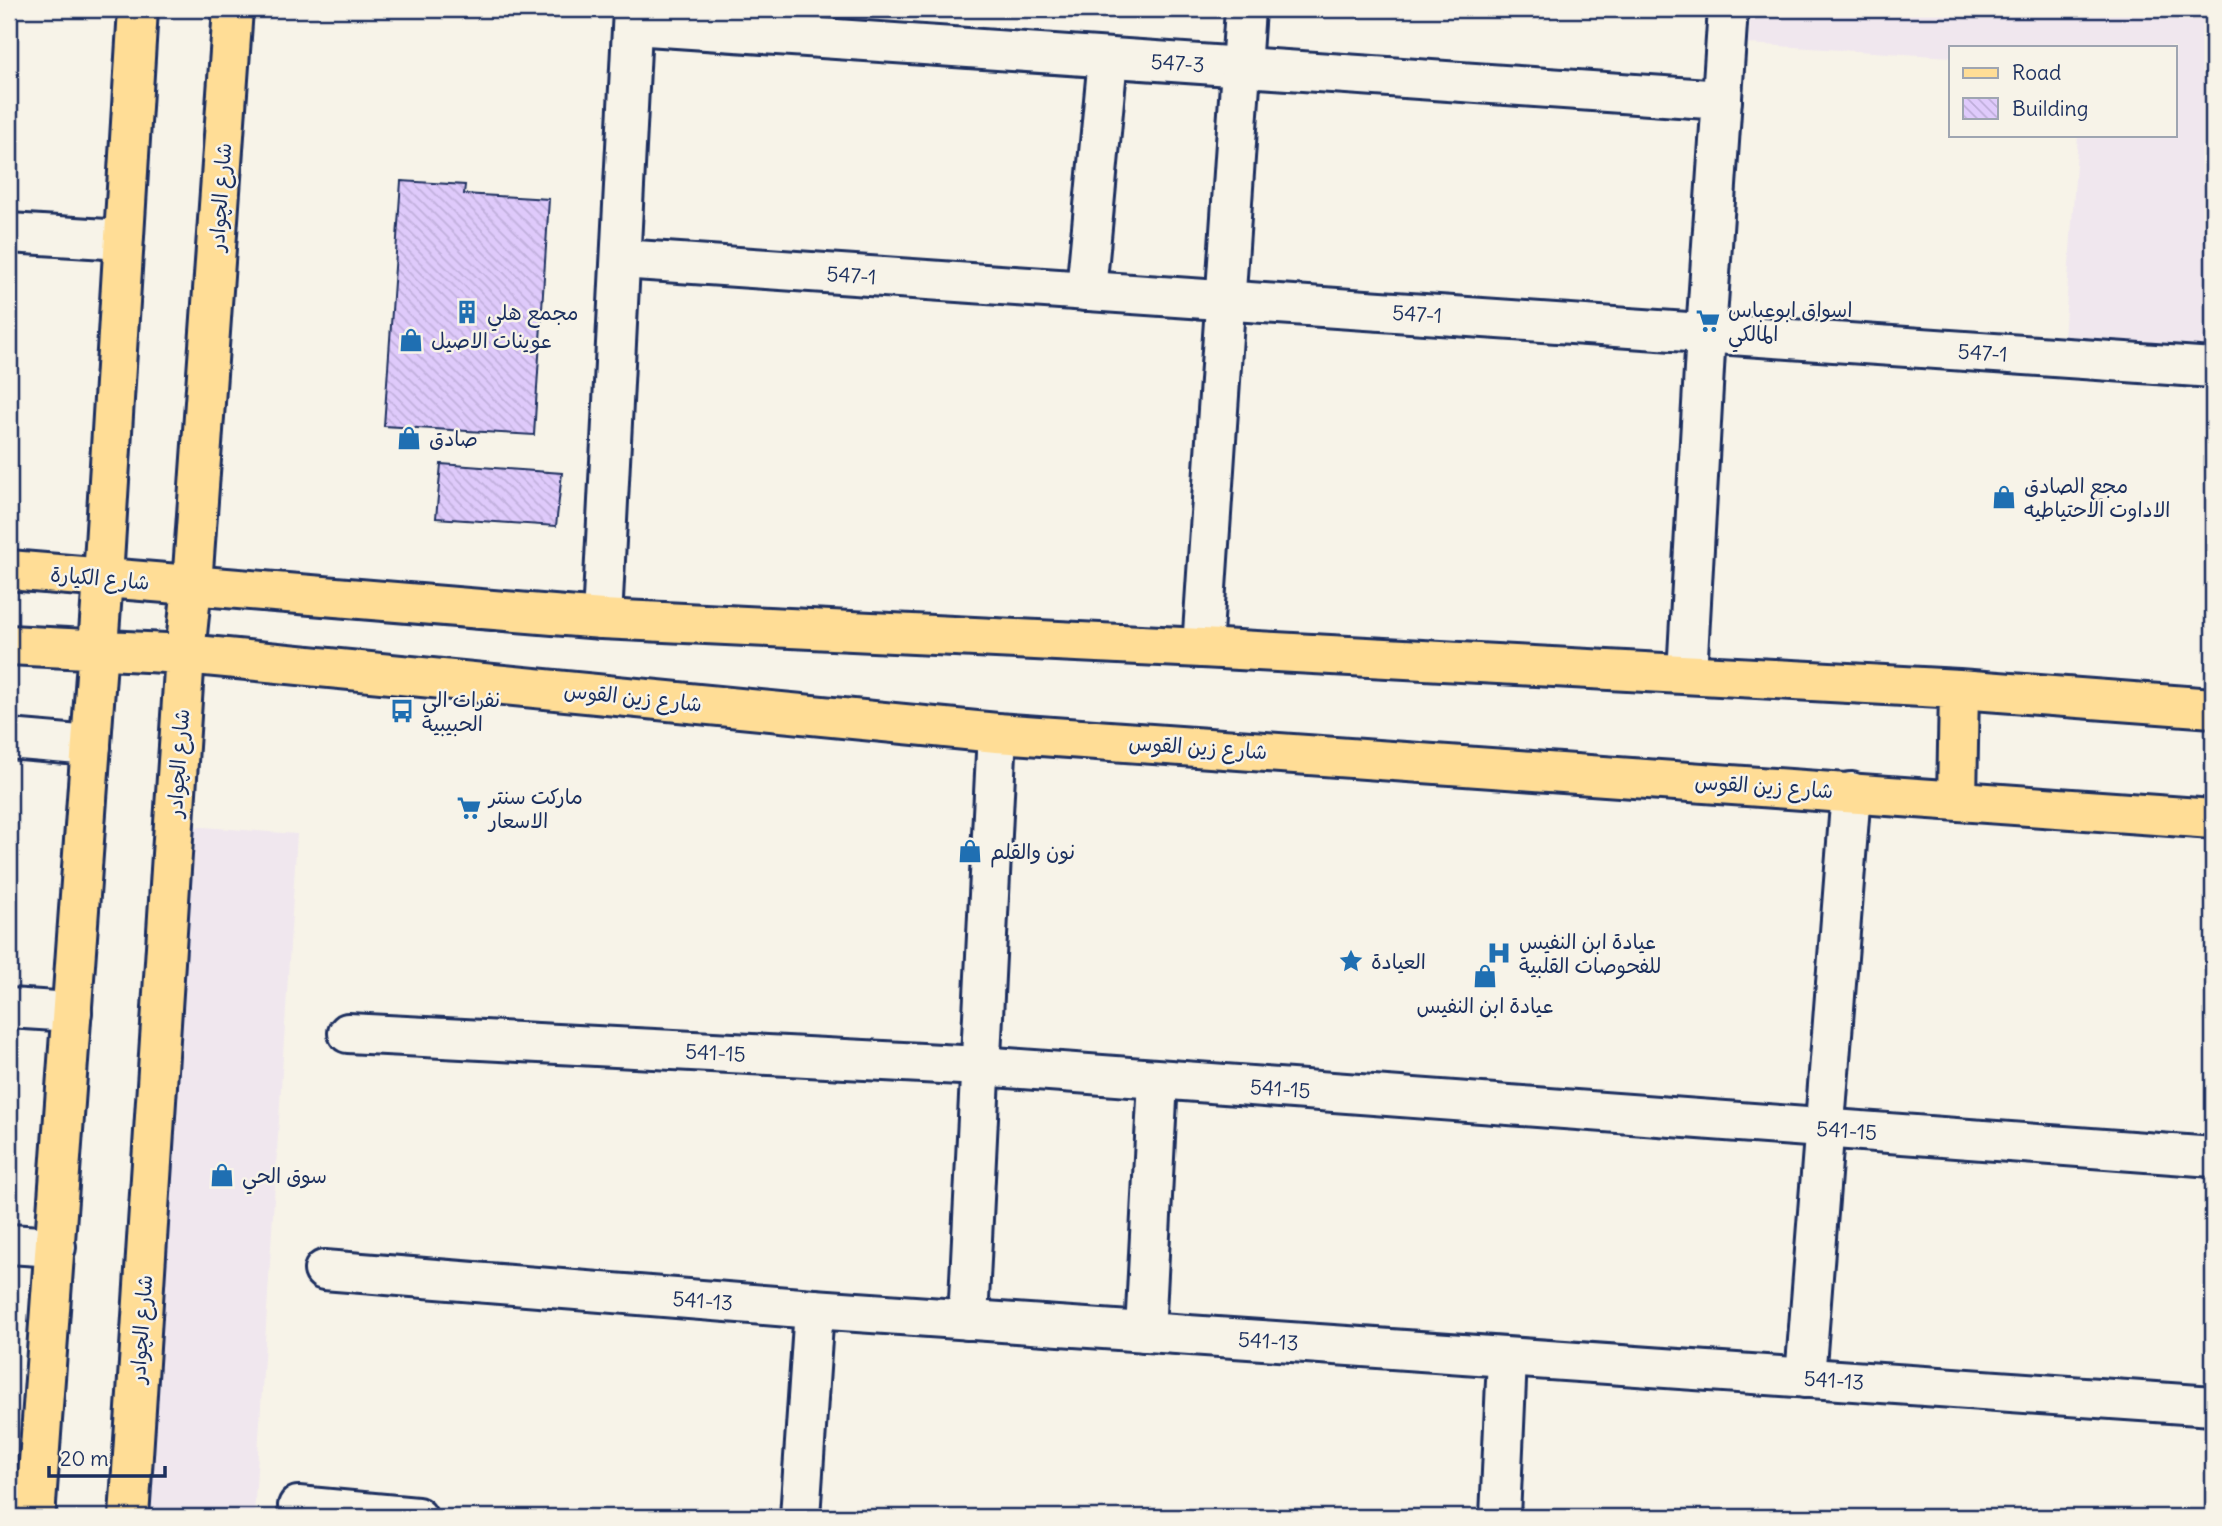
<svg xmlns="http://www.w3.org/2000/svg" width="2222" height="1526" font-family="Delius,'Playpen Sans Arabic',sans-serif">
	<style>
		.built { fill: #f0e7ee }
		.building { fill: url(#building-back-hatch); stroke: #1b2f5e; stroke-width: 2 }
		.lines { fill: none; stroke-linecap: round; stroke-linejoin: round }
		.minor-casing { stroke: #1b2f5e; stroke-width: 44 }
		.major-casing { stroke: #1b2f5e; stroke-width: 44 }
		.minor { stroke: #f7f3e8; stroke-width: 38 }
		.major { stroke: #ffdd96; stroke-width: 38 }
		.labels { text-anchor: middle; dominant-baseline: central; stroke-width: 5; stroke-linejoin: round; paint-order: stroke }
		.street-label { font-size: 21px; fill: #1b2f5e; stroke: #f7f3e8 }
		.poi-label { font-size: 21px; fill: #1b2f5e; stroke: #f7f3e8; text-anchor: start }
	</style>
	<defs>
		<pattern id="building-back-hatch" width="6" height="6" patternUnits="userSpaceOnUse" patternTransform="scale(1.75)"><rect width="6" height="6" fill="#dfcafb"/><path d="M-1 5l2 2M0 0l6 6M5-1l2 2" fill="none" stroke="#bfaeda"/></pattern>
	</defs>
	<rect width="100%" height="100%" fill="#f7f3e8"/>
	<filter id="ink" filterUnits="userSpaceOnUse"><feTurbulence type="fractalNoise" baseFrequency=".0143" numOctaves="2"/><feDisplacementMap in="SourceGraphic" scale="14" xChannelSelector="R" yChannelSelector="G"/><feConvolveMatrix kernelMatrix="1 2 1 2 8 2 1 2 1" color-interpolation-filters="sRGB"/></filter>
	<g filter="url(#ink)">
		<path class="built" d="M1751,9H2213V362L2063,353L2078,135H2175V47H1951V57L1748,44Z
			M190,826L297,834L254,1517H148Z"/>
		<path class="building" d="M401,181L465,185L464,194L549,199L534,435L384,426Z
			M441,464L562,473L556,526L436,518Z"/>
		<g class="lines">
			<g class="minor-casing">
				<g id="minor">
					<path id="s1" d="M633,25L1722,100"/>
					<path d="M9,233L123,240"/>
					<path id="s2" d="M621,259L2213,368"/>
					<path d="M1086,291L1108,58"/>
					<path d="M602,619L633,9"/>
					<path d="M1202,648L1245,9"/>
					<path d="M1687,674L1706,333L1728,9"/>
					<path d="M9,739L91,746"/>
					<path d="M9,1008L72,1012"/>
					<path id="s3" d="M348,1033L980,1066L2213,1157"/>
					<path d="M9,1244L56,1247"/>
					<path id="s4" d="M324,1270L814,1309L2213,1406"/>
					<path d="M968,1320L997,733"/>
					<path d="M1145,1332L1158,1080"/>
					<path d="M1805,1378L1851,792"/>
					<path d="M9,1504L36,1506"/>
					<path d="M298,1506L417,1517"/>
					<path d="M800,1517L814,1309"/>
					<path d="M1500,1517L1507,1358"/>
				</g>
			</g>
			<g class="major-casing">
				<path id="major" d="M9,570L602,619L1202,648L1959,689L2213,708
					M9,645L185,654L997,733L2213,819
					M1957,800L1959,689
					M35,1517L103,578L138,9
					M129,1517L185,654L192,585L233,9"/>
			</g>
			<use href="#minor" class="minor"/>
			<use href="#major" class="major"/>
		</g>
	</g>
	<defs>
		<g id="building-bare" transform="scale(1.89)"><path d="M-4-6H4V6H1V3H-1V6H-4ZM-2.5-4.3h1.7v1.8h-1.7ZM.8-4.3h1.7v1.8H.8ZM-2.5-1h1.7V.8h-1.7ZM.8-1h1.7V.8H.8Z" fill="#1f6fb2" stroke="#f7f3e8" stroke-width="2.5" paint-order="stroke"/></g>
		<g id="supermarket-bare" transform="scale(1.89)"><path d="M-6-5.5h2.5l.6 2H6L4.5 2H-2.5L-4.4-4H-6ZM-1.5 3.2a1.3 1.3 0 1 0 .1 0ZM3 3.2a1.3 1.3 0 1 0 .1 0Z" fill="#1f6fb2" stroke="#f7f3e8" stroke-width="2.5" paint-order="stroke"/></g>
		<g id="shop-bare" transform="scale(1.89)"><path d="M-5-2.5h2.3a2.7 3.5 0 0 1 5.4 0H5L5.5 6h-11ZM-1.5-2.5h3a1.5 2.3 0 0 0-3 0Z" fill="#1f6fb2" stroke="#f7f3e8" stroke-width="2.5" paint-order="stroke"/></g>
		<g id="bus-bare" transform="scale(1.89)"><path d="M-5-6H5V4H4V6H2V4H-2V6H-4V4H-5ZM-3.5-4V0h7V-4ZM-3.5 1.2v1.5H-2V1.2ZM2 1.2v1.5H3.5V1.2Z" fill="#1f6fb2" stroke="#f7f3e8" stroke-width="2.5" paint-order="stroke"/></g>
		<g id="hospital-bare" transform="scale(1.89)"><path d="M-5-5h3v3.5h4V-5h3V5h-3V1.5h-4V5h-3Z" fill="#1f6fb2" stroke="#f7f3e8" stroke-width="2.5" paint-order="stroke"/></g>
		<g id="sight-bare" transform="scale(1.89)"><path d="M0-6L1.8-2.2L6-1.7L2.9 1.2L3.7 5.4L0 3.3L-3.7 5.4L-2.9 1.2L-6-1.7L-1.8-2.2Z" fill="#1f6fb2" stroke="#f7f3e8" stroke-width="2.5" paint-order="stroke"/></g>
	</defs>
	<g fill-rule="evenodd">
		<use href="#building-bare" x="467" y="312"/>
		<use href="#supermarket-bare" x="1708" y="321"/>
		<use href="#shop-bare" x="411" y="340"/>
		<use href="#shop-bare" x="409" y="438"/>
		<use href="#shop-bare" x="2004" y="497"/>
		<use href="#bus-bare" x="402" y="711"/>
		<use href="#supermarket-bare" x="469" y="808"/>
		<use href="#shop-bare" x="970" y="851"/>
		<use href="#hospital-bare" x="1499" y="953"/>
		<use href="#sight-bare" x="1351" y="961"/>
		<use href="#shop-bare" x="1485" y="976"/>
		<use href="#shop-bare" x="222" y="1175"/>
	</g>
	<g class="labels">
		<g class="street-label">
			<text stroke="none"><textPath href="#s1" startOffset="546">547-3</textPath></text>
			<text transform="translate(220 197) rotate(-86)">شارع الچوادر</text>
			<text stroke="none"><textPath href="#s2" startOffset="231">547-1</textPath></text>
			<text stroke="none"><textPath href="#s2" startOffset="798">547-1</textPath></text>
			<text stroke="none"><textPath href="#s2" startOffset="1365">547-1</textPath></text>
			<text transform="translate(100 578) rotate(5)">شارع الكيارة</text>
			<text transform="translate(633 697) rotate(6)">شارع زين القوس</text>
			<text transform="translate(1198 747) rotate(4)">شارع زين القوس</text>
			<text transform="translate(178 763) rotate(-86)">شارع الچوادر</text>
			<text transform="translate(1764 786) rotate(4)">شارع زين القوس</text>
			<text stroke="none"><textPath href="#s3" startOffset="368">541-15</textPath></text>
			<text stroke="none"><textPath href="#s3" startOffset="934">541-15</textPath></text>
			<text stroke="none"><textPath href="#s3" startOffset="1502">541-15</textPath></text>
			<text stroke="none"><textPath href="#s4" startOffset="380">541-13</textPath></text>
			<text transform="translate(141 1329) rotate(-86)">شارع الچوادر</text>
			<text stroke="none"><textPath href="#s4" startOffset="947">541-13</textPath></text>
			<text stroke="none"><textPath href="#s4" startOffset="1514">541-13</textPath></text>
		</g>
		<g class="poi-label">
			<text x="1728" y="309">اسواق ابوعباس<tspan x="1728" dy="24">المالكي</tspan></text>
			<text x="487" y="312">مجمع هلي</text>
			<text x="431" y="340">عوينات الاصيل</text>
			<text x="429" y="438">صادق</text>
			<text x="2024" y="485">مجع الصادق<tspan x="2024" dy="24">الاداوت الاحتياطيه</tspan></text>
			<text x="422" y="699">نفرات الى<tspan x="422" dy="24">الحبيبية</tspan></text>
			<text x="489" y="796">ماركت سنتر<tspan x="489" dy="24">الاسعار</tspan></text>
			<text x="990" y="851">نون والقلم</text>
			<text x="1519" y="941">عيادة ابن النفيس<tspan x="1519" dy="24">للفحوصات القلبية</tspan></text>
			<text x="1371" y="961">العيادة</text>
			<text x="1485" y="1005" text-anchor="middle">عيادة ابن النفيس</text>
			<text x="242" y="1175">سوق الحي</text>
		</g>
	</g>
	<rect width="2222" height="1526" fill="none" stroke="#f7f3e8" stroke-width="35"/>
	<rect x="18" y="18" width="2187" height="1491" fill="none" stroke="#1b2f5e" stroke-width="2.5" filter="url(#ink)"/>
	<rect x="1949" y="46" width="228" height="91" fill="#f7f3e8" stroke="#9fa5b1" stroke-width="2"/>
	<rect x="1963" y="68" width="35" height="10" fill="#ffdd96" stroke="#9fa5b1" stroke-width="2"/>
	<text x="2012" y="80" font-size="21" fill="#1b2f5e">Road</text>
	<rect x="1963" y="98" width="35" height="21" fill="url(#building-back-hatch)" stroke="#9fa5b1" stroke-width="2"/>
	<text x="2012" y="116" font-size="21" fill="#1b2f5e">Building</text>
	<path d="M49 1466v10h116v-10" fill="none" stroke="#1b2f5e" stroke-width="3.5"/>
	<text x="60" y="1466" font-size="21" fill="#1b2f5e" stroke="#f7f3e8" stroke-width="5" paint-order="stroke">20 m</text>
</svg>
